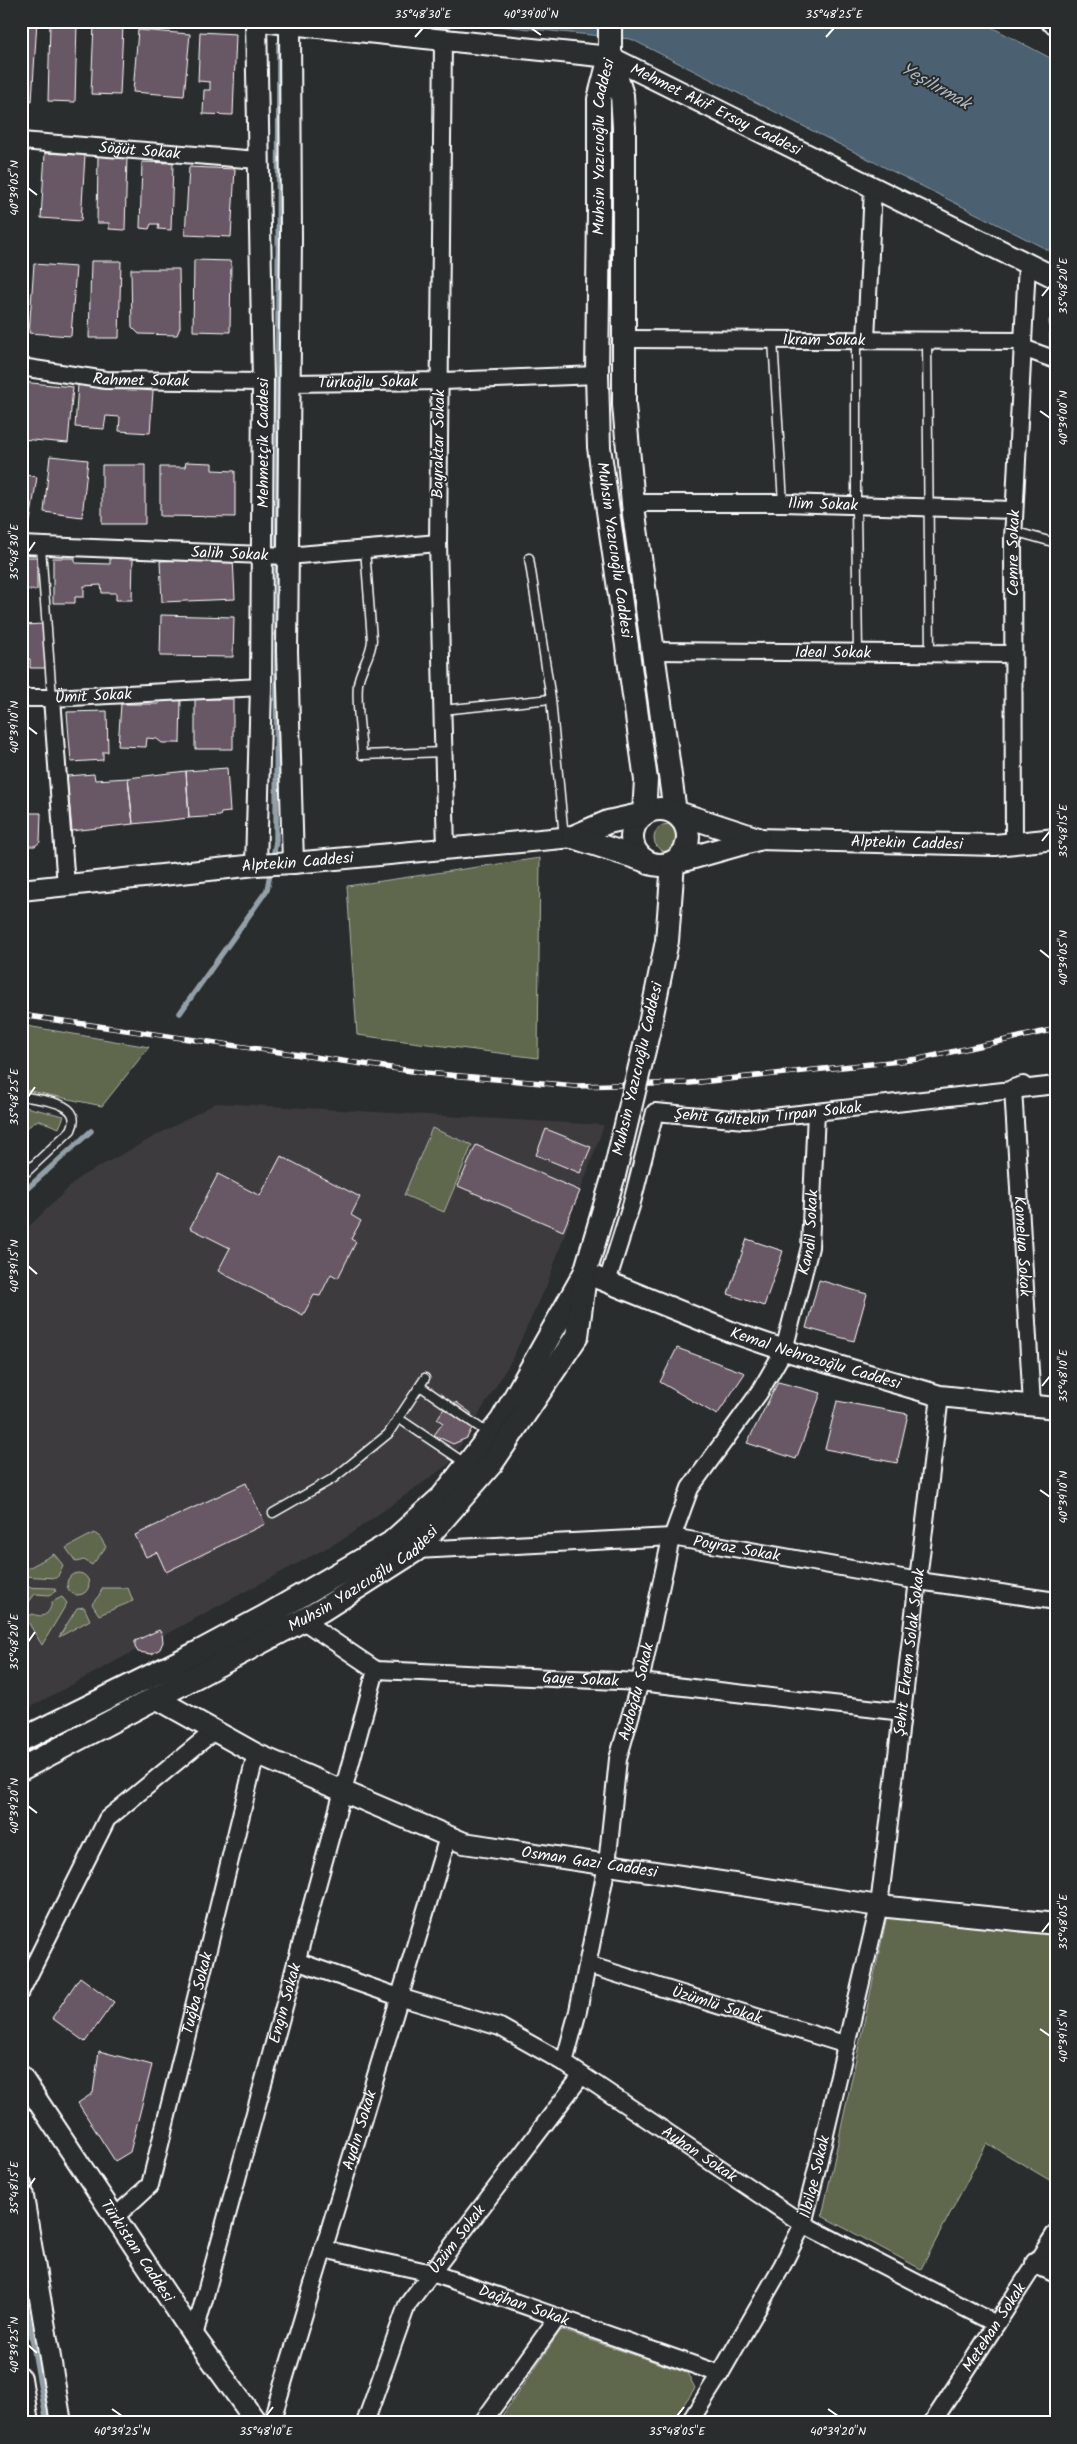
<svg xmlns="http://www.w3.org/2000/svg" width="1077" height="2444" font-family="Kalam,sans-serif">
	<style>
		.built { fill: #3d3a3e }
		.green { fill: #5e674d; stroke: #aeb3a6 }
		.water { fill: #4b616f; stroke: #93a0a9 }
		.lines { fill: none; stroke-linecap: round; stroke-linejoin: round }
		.stream { stroke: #93a0a9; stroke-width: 5.5 }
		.building { fill: #685965; stroke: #fff }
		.service-casing { stroke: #fff; stroke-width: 11 }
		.minor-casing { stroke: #fff; stroke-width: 20 }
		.tertiary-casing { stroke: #fff; stroke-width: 24 }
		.secondary-casing { stroke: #fff; stroke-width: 26 }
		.service { stroke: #2a2d2e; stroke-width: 8 }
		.minor { stroke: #2a2d2e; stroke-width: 16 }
		.tertiary { stroke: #2a2d2e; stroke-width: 20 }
		.secondary { stroke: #2a2d2e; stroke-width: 22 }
		.rail-casing { stroke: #fff; stroke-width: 5.5 }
		.rail { stroke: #2a2d2e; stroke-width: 4; stroke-dasharray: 11; stroke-linecap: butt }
		.secondary-bridge-casing { stroke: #fff; stroke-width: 26; stroke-linecap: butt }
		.secondary-bridge { stroke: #2a2d2e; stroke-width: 22 }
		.ticks { fill: none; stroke: #fff; stroke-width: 2 }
		.labels { text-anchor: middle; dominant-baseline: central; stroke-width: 4; stroke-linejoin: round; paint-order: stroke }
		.street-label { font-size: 16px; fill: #fff; stroke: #2a2d2e }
		.water-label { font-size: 18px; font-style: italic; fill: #aeb8be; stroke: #2a2d2e }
		.neatline { fill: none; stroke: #fff; stroke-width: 2 }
		.ticks-label { font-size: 12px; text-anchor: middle; fill: #fff }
	</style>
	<rect width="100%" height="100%" fill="#2a2d2e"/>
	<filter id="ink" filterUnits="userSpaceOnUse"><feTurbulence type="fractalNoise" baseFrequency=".02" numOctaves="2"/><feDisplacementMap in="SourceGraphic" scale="10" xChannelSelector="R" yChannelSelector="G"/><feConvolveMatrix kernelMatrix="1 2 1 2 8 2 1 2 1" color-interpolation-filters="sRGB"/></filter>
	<g filter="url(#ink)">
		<path class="built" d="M216,1103L604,1125L546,1287L511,1361L449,1464L345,1538L21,1712V1234L80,1177Z"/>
		<path class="green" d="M1056,316V349L1050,346L1049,320Z
			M654 838a14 14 0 1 1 28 0a14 14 0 1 1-28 0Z
			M540,858L538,1058L357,1035L347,886Z
			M21,1025L149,1047L102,1106L21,1089Z
			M21,1106L64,1116L59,1128L38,1120L21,1132Z
			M432,1128L472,1145L444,1212L404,1195Z
			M94,1533L100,1537L106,1547L92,1565L84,1560L76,1562L66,1548Z
			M54,1554L63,1565L57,1578L21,1576V1572Z
			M67 1584a11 11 0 1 1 22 0a11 11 0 1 1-22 0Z
			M21,1587L54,1588L56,1591L49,1595L35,1594L28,1603V1611L23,1613Z
			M102,1588H128L133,1601L99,1615L92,1604L100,1594Z
			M62,1597L67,1603L42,1645L25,1617L33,1614C44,1619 50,1613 52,1602Z
			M84,1607L90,1620L59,1637L77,1608Z
			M887,1916L1056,1935V2184L987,2143L921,2269L822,2216Z
			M561,2330L687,2373L695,2388L671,2423H497Z"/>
		<path class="water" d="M451,21H980L1056,61V254L631,39Z"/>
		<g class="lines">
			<path class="stream" d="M180,1013L267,890L276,841L279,44
				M21,1194L91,1131
				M21,2276L47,2423"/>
		</g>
		<path class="building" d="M21,21H37L32,101L21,100Z
			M50,23H77L75,102L48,101Z
			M94,24L123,25L120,95L91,94Z
			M138,30L190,34L184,96L133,92Z
			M200,32L236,34L233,115L203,114L204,90H210V82L198,81Z
			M21,153L28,154L23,226H21Z
			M45,153L85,155L81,221L41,218Z
			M98,156L127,157L125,230L109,229V223H97Z
			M142,162L173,163L171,230L158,229L159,224H151L149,229L140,228Z
			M189,167L235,169L231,237L185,235Z
			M194,260L231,261L230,332L193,331Z
			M91,261H121L119,338H89Z
			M34,264L76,267L71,336L29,333Z
			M131,269H179L180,327L177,335L139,334L132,327Z
			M21,382L73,387L68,443L21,439Z
			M78,384L153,391L150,433L119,431L120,417L106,416L104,429L75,427Z
			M50,456L88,460L82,517L44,512Z
			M186,462L212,463V470L235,471V517L160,516V467H185Z
			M102,465H145V524H102Z
			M21,474L37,477L30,522L21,521Z
			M22,557H37V590H21Z
			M110,557L133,558L132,600H116V593H102L101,585L84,586V597H75V603H53V558H75V563L110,564Z
			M233,558L235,599L162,602L160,561Z
			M161,615L234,617L233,657L160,656Z
			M43,624L46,668H30V659H21V631H27L24,625Z
			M158,698H181L180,743H162L157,739L147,738L146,747L118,746L121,704H159Z
			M195,699H233V749H195Z
			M107,711L108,752H103V760L71,762L67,712Z
			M227,768L230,812L221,813L220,816L189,818L186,771Z
			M186,771L189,818L133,824L128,778Z
			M94,774L95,780L128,778L133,824L72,831L67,776Z
			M21,813H41L40,842L35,846H21Z
			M546,1129L591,1147L580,1173L536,1155Z
			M476,1145L580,1191L563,1231L458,1186Z
			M281,1156L360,1197L351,1215L361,1221L351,1239L356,1242L338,1278L331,1274L320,1296L314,1295L303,1315L218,1271L230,1248L190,1228L218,1174L260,1196Z
			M747,1239L783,1251L764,1306L728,1294Z
			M819,1280L867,1294L854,1341L806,1328Z
			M677,1348L745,1373L717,1415L660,1382Z
			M778,1382L821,1393L796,1459L747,1443Z
			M837,1401L908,1414L897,1463L825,1449Z
			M456,1402L471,1413L472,1428L467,1438L453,1444L434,1435L443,1423L437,1419L445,1407L450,1411Z
			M246,1483L265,1524L166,1572L157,1552L146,1557L135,1535Z
			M159,1630L162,1634L163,1642L160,1649L152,1654L138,1652L135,1647V1641Z
			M80,1977L114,2002L85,2042L52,2018Z
			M99,2051L152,2065L130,2152L115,2161L78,2103L93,2093Z"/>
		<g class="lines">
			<g class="service-casing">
				<path id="service" d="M773,340L783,503
					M856,340V507L858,653
					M927,341L930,654
					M1013,531L1056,543
					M41,547L52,698
					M365,549L372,640C371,657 360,668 358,684C356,707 361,732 362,755L444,752
					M529,558L551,699L564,838
					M442,710L551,699
					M21,1096C39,1100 85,1101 71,1130L21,1177
					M420,1386L489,1434
					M398,1418L465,1463
					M273,1513L334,1478L388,1434L425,1378"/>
			</g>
			<g class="minor-casing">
				<g id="minor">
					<path d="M443,40L438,543L446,849"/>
					<path id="s1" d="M21,141L258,160"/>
					<path id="s2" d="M624,339L1023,341"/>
					<path d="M866,340L873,188"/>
					<path d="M1023,348L1056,360"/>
					<path id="s3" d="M21,367L106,380L263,382"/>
					<path id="s4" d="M290,383L443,381L597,375"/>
					<path id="s5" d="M633,503H783L1014,510"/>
					<path id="s6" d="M21,545L287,556L438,543"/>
					<path id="s7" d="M653,651L1013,654"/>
					<path d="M21,698H52"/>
					<path id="s8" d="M1014,843L1013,539L1027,264"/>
					<path id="s9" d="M66,886L52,698L261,687"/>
					<path id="s10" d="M1023,1085L1013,1088L1032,1405"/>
					<path id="s11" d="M607,1282L631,1206L655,1112L745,1120L1056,1085"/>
					<path id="s12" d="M416,1550L672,1537L919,1581L1056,1601"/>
					<path id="s13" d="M302,1620L376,1670L640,1682L903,1712"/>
					<path id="s14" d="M296,1961L399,1997L500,2027L564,2063L803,2224L996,2324"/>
					<path id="s15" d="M588,1965L847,2045"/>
					<path d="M21,1991L107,1819L214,1731"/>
					<path id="s16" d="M564,2063L578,2011L607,1865L618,1759L640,1682L670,1543L690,1488L759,1393L784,1350L810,1247L816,1112"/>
					<path id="s17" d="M115,2217L150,2185L256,1754"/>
					<path id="s18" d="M323,2249L432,2273L720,2374"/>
					<path id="s19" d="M194,2336L376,1670"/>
					<path id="s20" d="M271,2423L448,1837"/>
					<path id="s21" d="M365,2423L407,2305L582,2075"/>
					<path d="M482,2423L558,2317"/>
					<path id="s22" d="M689,2423L720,2374L782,2266L803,2224L813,2185L879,1906L940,1396"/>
					<path id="s23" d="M932,2423L1056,2232"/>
				</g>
			</g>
			<g class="tertiary-casing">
				<g id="tertiary">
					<path d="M256,21L263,382L261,687L256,865"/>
					<path id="s24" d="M260,21L610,57L1056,278"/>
					<path d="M1051,21L1056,24"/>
					<path d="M290,25L291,239L287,651L293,863"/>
					<path id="s25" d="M758,839L995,845L1056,839"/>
					<path id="s26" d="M21,890L256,865L293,863L573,837"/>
					<path id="s27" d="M585,1273L731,1332L784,1350L940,1396L1056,1408"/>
					<path id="s28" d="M154,1697L256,1754L464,1843L879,1906L1056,1924"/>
					<path id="s29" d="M21,2076L194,2336L257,2423"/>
					<path d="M21,2185L61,2423"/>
					<path d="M1036,2263L1056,2272"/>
					<path d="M21,2378L28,2423"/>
				</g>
			</g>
			<g class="secondary-casing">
				<g id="secondary">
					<path d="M610,57L622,95L624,127V405L634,514L675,812L758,839"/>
					<circle cx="660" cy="837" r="28"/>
					<path id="s30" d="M573,837L608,822L644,814L646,780L599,447L597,375L599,211V99L610,57V21"/>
					<path d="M573,837L644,860"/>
					<path d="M649,1029L667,941L673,863L758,839"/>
					<path d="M21,1740L199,1652L266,1616L391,1543L442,1497L502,1420L585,1273L614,1175"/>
					<path id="s31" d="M21,1769L322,1610L416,1550L492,1463L577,1336L584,1283"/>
				</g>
			</g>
			<use href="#service" class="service"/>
			<use href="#minor" class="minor"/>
			<use href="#tertiary" class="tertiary"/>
			<use href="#secondary" class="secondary"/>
			<g class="rail-casing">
				<path id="rail" d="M21,1015L426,1073L576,1086L690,1083L919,1059L1056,1029"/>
			</g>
			<use href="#rail" class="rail"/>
			<g class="secondary-bridge-casing">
				<path id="secondary-bridge" d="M614,1175L649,1029"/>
			</g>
			<use href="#secondary-bridge" class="secondary-bridge"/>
		</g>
	</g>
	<path class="ticks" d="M531,28L541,35M415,37L423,28M826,37L834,28M28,188L37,195M1042,296L1050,286M1040,411L1050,418M28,552L35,542M28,727L37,734M1042,841L1050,831M1040,950L1050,958M28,1097L35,1087M28,1266L37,1274M1042,1386L1050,1376M1040,1490L1050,1497M28,1642L35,1632M28,1806L37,1813M1042,1932L1050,1922M1040,2029L1050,2036M28,2188L35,2178M28,2345L37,2353M112,2409L122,2416M828,2409L838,2416M266,2416L273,2407M677,2416L684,2407"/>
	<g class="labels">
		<g class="street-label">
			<text stroke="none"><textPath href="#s24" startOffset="470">Mehmet Akif Ersoy Caddesi</textPath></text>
			<text stroke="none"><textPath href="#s1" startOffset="119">Söğüt Sokak</textPath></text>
			<text stroke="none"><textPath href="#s30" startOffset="746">Muhsin Yazıcıoğlu Caddesi</textPath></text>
			<text stroke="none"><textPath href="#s2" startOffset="200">İkram Sokak</textPath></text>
			<text stroke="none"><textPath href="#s3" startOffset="121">Rahmet Sokak</textPath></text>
			<text stroke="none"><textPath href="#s4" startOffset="78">Türkoğlu Sokak</textPath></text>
			<text transform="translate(263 443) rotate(-90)">Mehmetçik Caddesi</text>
			<text transform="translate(439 444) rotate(-89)">Bayraktar Sokak</text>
			<text stroke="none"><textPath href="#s5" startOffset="190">İlim Sokak</textPath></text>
			<text transform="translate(614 550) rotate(82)">Muhsin Yazıcıoğlu Caddesi</text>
			<text stroke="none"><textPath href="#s8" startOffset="290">Cemre Sokak</textPath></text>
			<text stroke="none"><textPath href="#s6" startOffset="209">Salih Sokak</textPath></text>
			<text stroke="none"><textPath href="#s7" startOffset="180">İdeal Sokak</textPath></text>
			<text stroke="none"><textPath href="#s9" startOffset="230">Ümit Sokak</textPath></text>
			<text stroke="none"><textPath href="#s25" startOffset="149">Alptekin Caddesi</textPath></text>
			<text stroke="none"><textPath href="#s26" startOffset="278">Alptekin Caddesi</textPath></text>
			<text transform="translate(638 1069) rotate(-77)">Muhsin Yazıcıoğlu Caddesi</text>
			<text stroke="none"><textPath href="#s11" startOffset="290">Şehit Gültekin Tırpan Sokak</textPath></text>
			<text stroke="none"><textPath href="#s16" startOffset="878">Kandil Sokak</textPath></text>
			<text stroke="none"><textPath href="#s10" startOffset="169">Kamelya Sokak</textPath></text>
			<text stroke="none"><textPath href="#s27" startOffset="246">Kemal Nehrozoğlu Caddesi</textPath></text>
			<text stroke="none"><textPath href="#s12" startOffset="322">Poyraz Sokak</textPath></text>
			<text stroke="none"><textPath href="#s31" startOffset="392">Muhsin Yazıcıoğlu Caddesi</textPath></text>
			<text stroke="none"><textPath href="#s22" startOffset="812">Şehit Ekrem Solak Sokak</textPath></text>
			<text stroke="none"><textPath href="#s13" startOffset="294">Gaye Sokak</textPath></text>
			<text stroke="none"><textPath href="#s16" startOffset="379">Aydoğdu Sokak</textPath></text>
			<text stroke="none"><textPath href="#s28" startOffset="470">Osman Gazi Caddesi</textPath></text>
			<text stroke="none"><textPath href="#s17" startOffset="245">Tuğba Sokak</textPath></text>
			<text stroke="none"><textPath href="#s19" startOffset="345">Engin Sokak</textPath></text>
			<text stroke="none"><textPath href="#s15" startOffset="135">Üzümlü Sokak</textPath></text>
			<text stroke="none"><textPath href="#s20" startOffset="306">Aydın Sokak</textPath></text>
			<text stroke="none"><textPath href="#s14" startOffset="451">Ayhan Sokak</textPath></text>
			<text stroke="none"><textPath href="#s22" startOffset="278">İlbilge Sokak</textPath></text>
			<text stroke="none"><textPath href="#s21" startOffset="208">Üzüm Sokak</textPath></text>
			<text stroke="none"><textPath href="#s29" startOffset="210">Türkistan Caddesi</textPath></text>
			<text stroke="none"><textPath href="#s18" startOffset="209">Dağhan Sokak</textPath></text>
			<text stroke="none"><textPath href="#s23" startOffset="114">Metehan Sokak</textPath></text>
		</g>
		<g class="water-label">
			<text transform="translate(935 87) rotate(30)">Yeşilırmak</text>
		</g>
	</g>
	<rect width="1077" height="2444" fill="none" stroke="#2a2d2e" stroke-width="55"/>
	<rect x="28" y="28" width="1022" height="2388" class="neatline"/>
	<g class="ticks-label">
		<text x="423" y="18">35°48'30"E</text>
		<text x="531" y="18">40°39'00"N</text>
		<text x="834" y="18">35°48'25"E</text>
		<text transform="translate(14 188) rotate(-90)" y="4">40°39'05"N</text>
		<text transform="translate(1063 286) rotate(-90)" y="4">35°48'20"E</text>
		<text transform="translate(1063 418) rotate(-90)" y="4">40°39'00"N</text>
		<text transform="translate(14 552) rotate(-90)" y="4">35°48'30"E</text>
		<text transform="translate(14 727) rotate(-90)" y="4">40°39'10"N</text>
		<text transform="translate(1063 831) rotate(-90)" y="4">35°48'15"E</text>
		<text transform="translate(1063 958) rotate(-90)" y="4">40°39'05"N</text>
		<text transform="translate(14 1097) rotate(-90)" y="4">35°48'25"E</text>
		<text transform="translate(14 1266) rotate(-90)" y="4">40°39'15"N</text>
		<text transform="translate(1063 1376) rotate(-90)" y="4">35°48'10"E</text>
		<text transform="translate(1063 1497) rotate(-90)" y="4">40°39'10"N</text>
		<text transform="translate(14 1642) rotate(-90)" y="4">35°48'20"E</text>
		<text transform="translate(14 1806) rotate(-90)" y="4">40°39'20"N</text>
		<text transform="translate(1063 1922) rotate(-90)" y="4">35°48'05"E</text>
		<text transform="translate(1063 2036) rotate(-90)" y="4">40°39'15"N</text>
		<text transform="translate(14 2188) rotate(-90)" y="4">35°48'15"E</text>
		<text transform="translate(14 2345) rotate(-90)" y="4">40°39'25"N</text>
		<text x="122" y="2435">40°39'25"N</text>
		<text x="266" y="2435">35°48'10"E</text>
		<text x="677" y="2435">35°48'05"E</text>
		<text x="838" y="2435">40°39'20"N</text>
	</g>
</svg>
